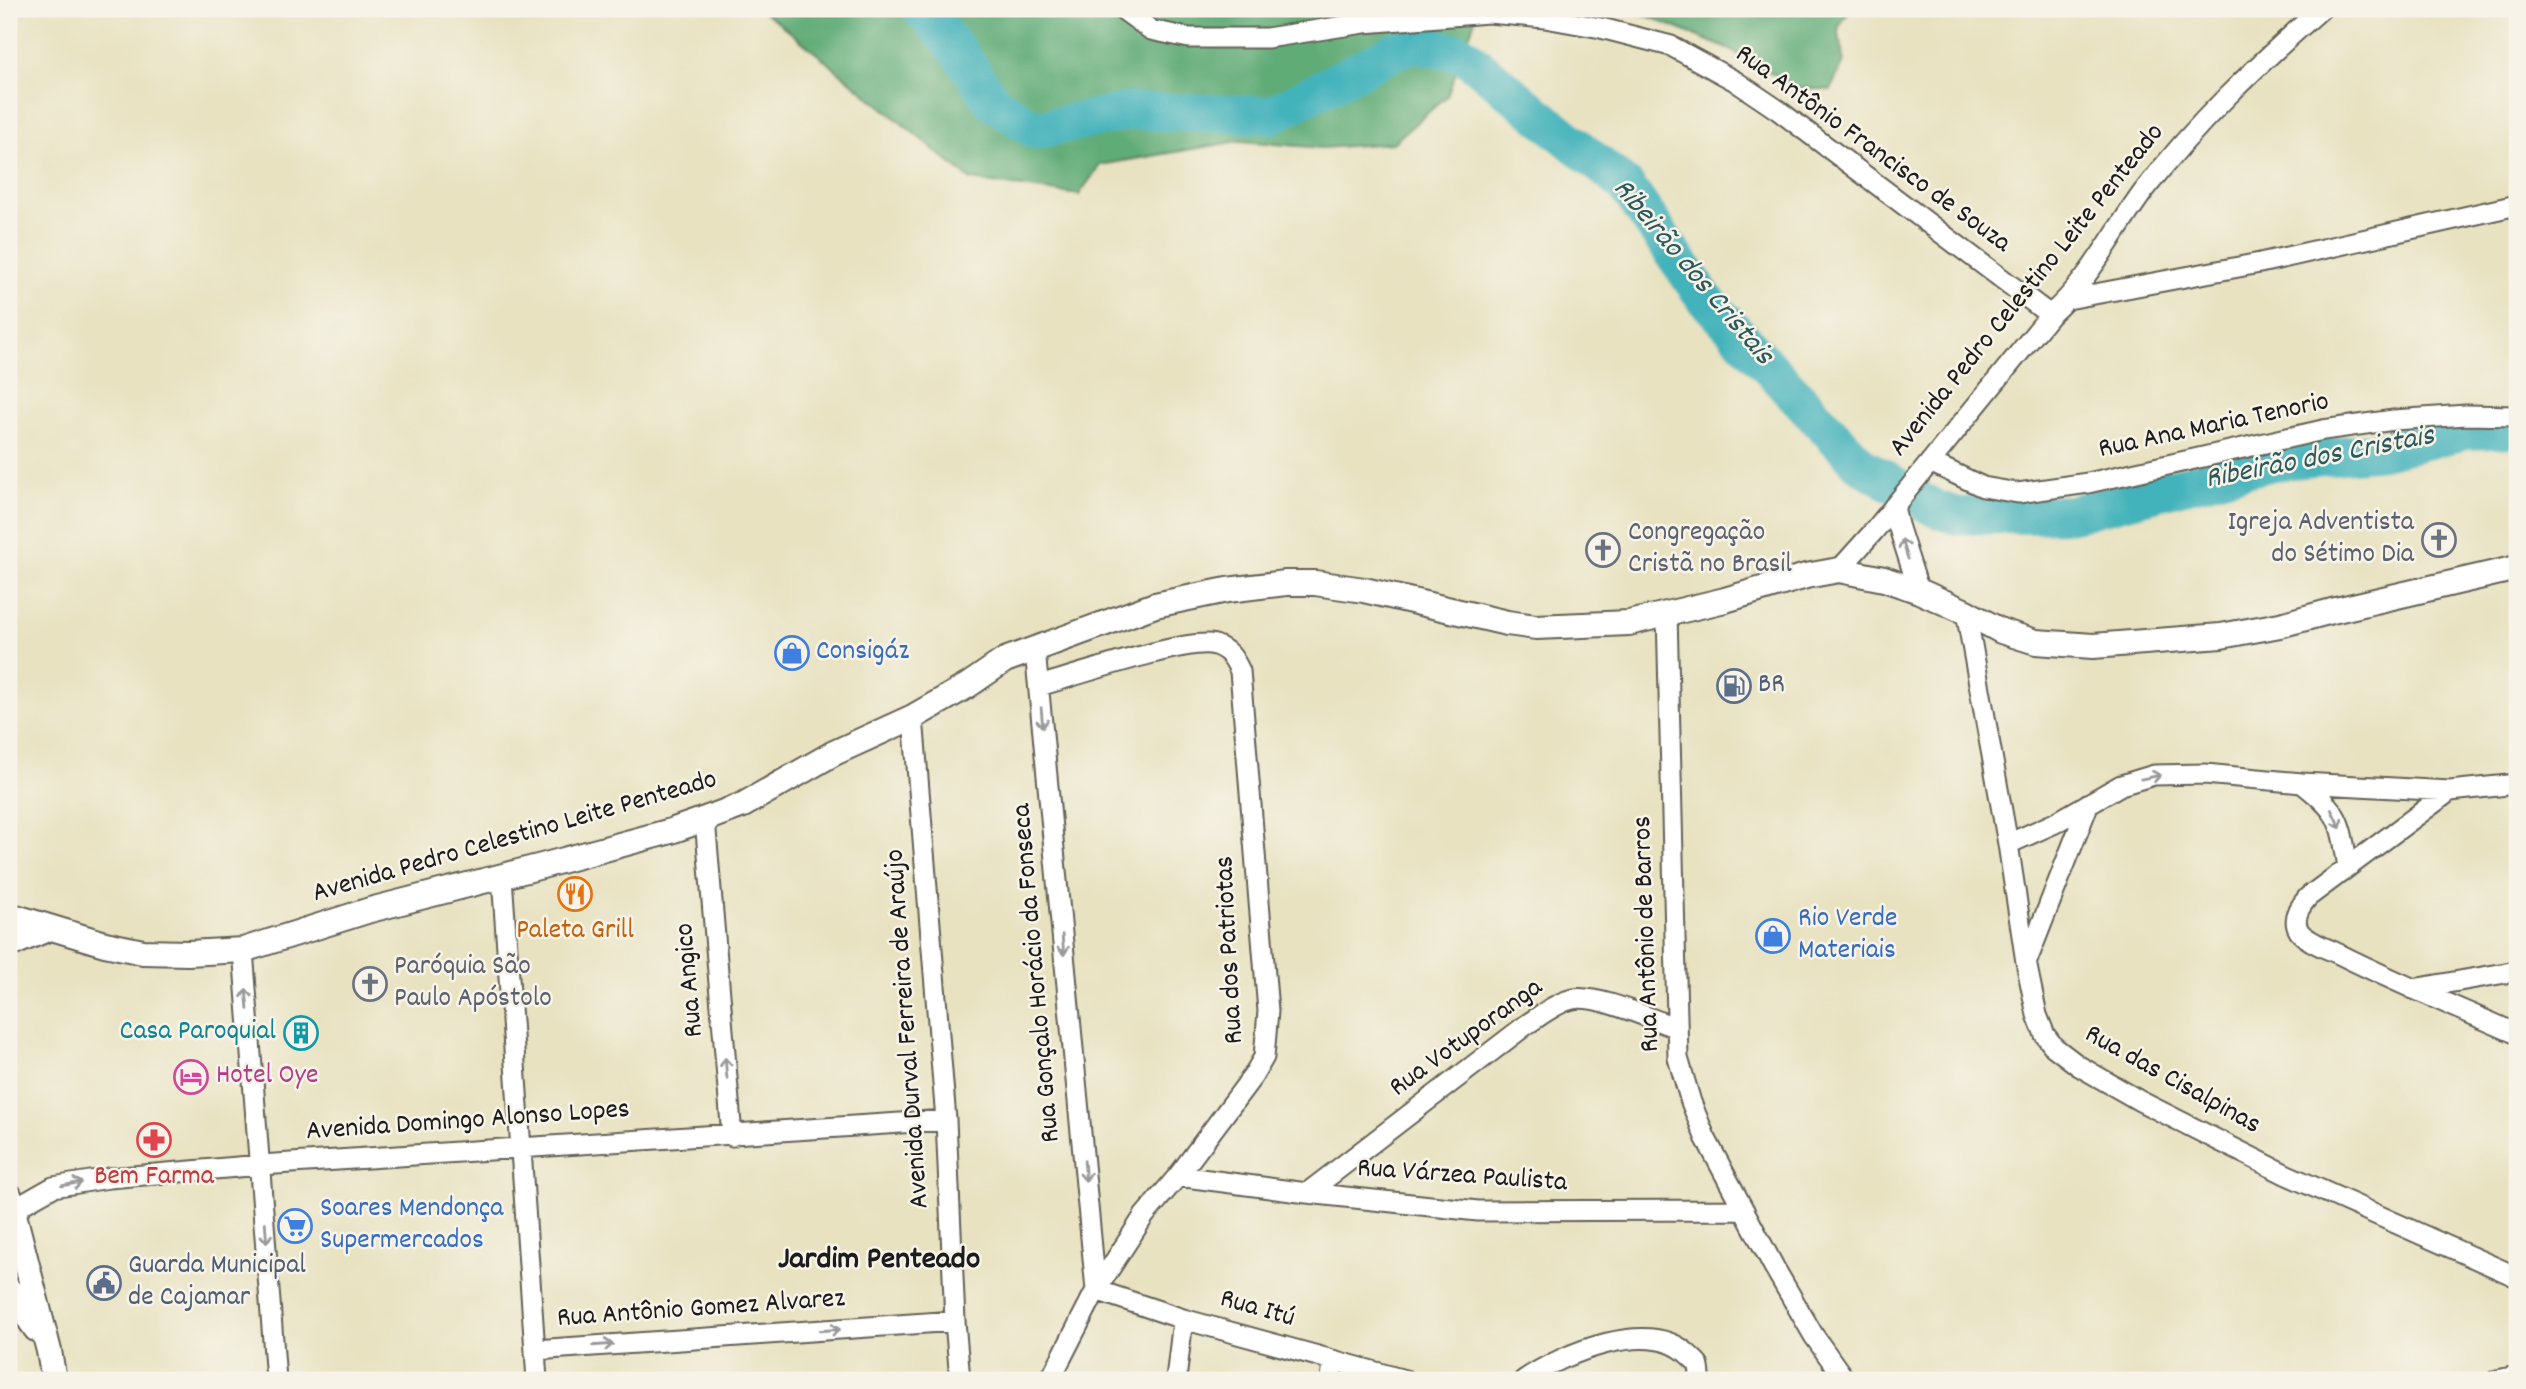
<svg xmlns="http://www.w3.org/2000/svg" width="2526" height="1389" font-family="Dekko,sans-serif">
	<style>
		.forest { fill: #60ac77; stroke: #3e644a; stroke-width: 2 }
		.lines { fill: none; stroke-linecap: round; stroke-linejoin: round }
		.river { stroke: #42b2bb; stroke-width: 38 }
		.minor-casing { stroke: #636156; stroke-width: 23 }
		.tertiary-casing { stroke: #636156; stroke-width: 28 }
		.minor { stroke: #fff; stroke-width: 19 }
		.tertiary { stroke: #fff; stroke-width: 24 }
		.oneway { stroke: #999 }
		.labels { text-anchor: middle; dominant-baseline: central; stroke-width: 5; stroke-linejoin: round; paint-order: stroke }
		.street-label { font-size: 28px; fill: #1c1c1c; stroke: #f7f3e8 }
		.worship-label { font-size: 28px; fill: #5b616d; stroke: #f7f3e8; text-anchor: start }
		.shop-label { font-size: 28px; fill: #366cbe; stroke: #f7f3e8; text-anchor: start }
		.service-label { font-size: 28px; fill: #4e5e75; stroke: #f7f3e8; text-anchor: start }
		.food-label { font-size: 28px; fill: #c56008; stroke: #f7f3e8 }
		.culture-label { font-size: 28px; fill: #0d838f; stroke: #f7f3e8; text-anchor: end }
		.hotel-label { font-size: 28px; fill: #b23c85; stroke: #f7f3e8; text-anchor: start }
		.health-label { font-size: 28px; fill: #be3a42; stroke: #f7f3e8 }
		.water-label { font-size: 30px; font-style: italic; fill: #2b585c; stroke: #f7f3e8 }
		.quarter-label { font-size: 32px; font-weight: bold; fill: #1c1c1c; stroke: #f7f3e8 }
	</style>
	<rect width="100%" height="100%" fill="#f7f3e8"/>
	<filter id="ink" filterUnits="userSpaceOnUse"><feTurbulence type="fractalNoise" baseFrequency=".0143" numOctaves="2"/><feDisplacementMap in="SourceGraphic" scale="14" xChannelSelector="R" yChannelSelector="G"/><feConvolveMatrix kernelMatrix="1 2 1 2 8 2 1 2 1" color-interpolation-filters="sRGB"/></filter>
	<filter id="wash" filterUnits="userSpaceOnUse"><feTurbulence type="fractalNoise" baseFrequency=".00686" numOctaves="4" result="noise"/><feDisplacementMap in="SourceGraphic" scale="28" xChannelSelector="R" yChannelSelector="G"/><feGaussianBlur stdDeviation="1.57" result="paint"/><feColorMatrix in="noise" values="0 0 0 0 0 0 0 0 0 0 0 0 0 0 0 0 0 1.4 0 .05"/><feComposite in="paint" operator="in"/></filter>
	<g filter="url(#wash)">
		<rect width="100%" height="100%" fill="#e8e2c1"/>
		<path class="forest" d="M759,9H1479L1447,96L1393,143L1322,148L1240,141L1100,165L1079,195L971,180L778,22Z
			M1630,9H1850L1838,29L1844,62L1830,90L1798,88L1728,49Z"/>
		<g class="lines">
			<path class="river" d="M921,9L956,48L993,102L1035,130L1131,111L1271,115L1411,43L1462,53L1626,186L1705,299L1861,465L1934,508L1957,516L2072,514L2272,462L2382,451L2466,431L2517,429"/>
		</g>
	</g>
	<g filter="url(#ink)">
		<g class="lines">
			<g class="minor-casing">
				<path id="minor" d="M1122,9L1151,30L1189,38H1267L1364,23L1488,13L1545,18L1601,28L1671,46L1735,81L1778,110L2050,315
					M2068,299L2260,263L2517,205
					M1930,462L1983,487L2018,493L2088,483L2323,430L2394,420L2466,415L2517,416
					M1894,506L1898,525L1919,591
					M1839,570L1874,531L2050,315C2089,281 2113,233 2143,192C2195,124 2257,65 2321,9
					M1966,612L2008,844L2026,962L2037,1015L2045,1035L2054,1047L2079,1066L2140,1101L2285,1174L2517,1277
					M1667,613L1678,1058L1691,1102L1705,1137L1774,1267L1814,1336L1845,1380
					M1035,650L1096,1290
					M1039,686C1072,677 1189,637 1215,645C1229,650 1234,658 1240,671L1268,1011L1264,1057L1253,1076L1178,1176L1144,1216L1096,1290L1050,1380
					M913,717L946,1120L955,1321L960,1380
					M2302,783C2340,813 2340,819 2348,867
					M2450,791L2308,897C2300,906 2292,919 2299,931C2307,942 2329,949 2341,955C2399,984 2458,1008 2517,1034
					M705,819L732,1136
					M2008,844L2055,823L2121,785L2154,775L2205,774L2302,783L2450,791L2517,784
					M502,877L537,1380
					M243,950L276,1380
					M2027,961L2089,803
					M2413,989L2517,971
					M1178,1176L1307,1193L1478,1211L1744,1210
					M1307,1193L1526,1025C1540,1016 1557,1002 1573,999C1597,994 1653,1020 1677,1028
					M14,1215L23,1204L53,1187L109,1178L261,1165L946,1120
					M1096,1290L1183,1319L1405,1380
					M535,1350L955,1321
					M1176,1380L1183,1319
					M1331,1380L1333,1361
					M1524,1380C1562,1354 1651,1316 1690,1356C1693,1359 1696,1361 1698,1364C1700,1368 1700,1376 1700,1380
					M2497,1380L2517,1376"/>
			</g>
			<g class="tertiary-casing">
				<path id="tertiary" d="M9,915L105,944L143,952L188,953L243,950L370,910L542,866L671,831L705,819L743,805L834,753L913,717L967,686L1005,660L1155,605L1227,590L1286,583H1315L1364,590L1507,623L1536,627L1583,625L1629,623L1725,600L1806,576L1839,570L1884,579L1919,591L1966,612L2001,631L2036,642L2093,646L2221,636L2280,625L2332,611L2517,568
					M9,945L50,928
					M9,1195L49,1351L54,1380
					M9,1290L36,1329"/>
			</g>
			<use href="#minor" class="minor"/>
			<use href="#tertiary" class="tertiary"/>
		</g>
		<defs><path id="oneway-shaft" d="M-6 0H5M1.5-3L5.5 0L1.5 3" fill="none" stroke-width="1.6" stroke-linecap="round" stroke-linejoin="round" transform="scale(1.75)"/></defs>
		<g class="oneway">
			<use href="#oneway-shaft" transform="translate(1905 549) rotate(-107)"/>
			<use href="#oneway-shaft" transform="translate(1042 718) rotate(85)"/>
			<use href="#oneway-shaft" transform="translate(2151 777) rotate(-11)"/>
			<use href="#oneway-shaft" transform="translate(2336 819) rotate(64)"/>
			<use href="#oneway-shaft" transform="translate(1063 945) rotate(85)"/>
			<use href="#oneway-shaft" transform="translate(247 999) rotate(-95)"/>
			<use href="#oneway-shaft" transform="translate(726 1068) rotate(-95)"/>
			<use href="#oneway-shaft" transform="translate(1085 1171) rotate(85)"/>
			<use href="#oneway-shaft" transform="translate(72 1184) rotate(-10)"/>
			<use href="#oneway-shaft" transform="translate(266 1233) rotate(86)"/>
			<use href="#oneway-shaft" transform="translate(830 1330) rotate(-4)"/>
			<use href="#oneway-shaft" transform="translate(603 1345) rotate(-4)"/>
		</g>
	</g>
	<defs>
		<g id="church-ring" transform="scale(1.75)"><circle r="9.5" fill="#f7f3e8" stroke="#6b7280" stroke-width="1.5"/><path d="M-1.2-6h2.4v3.5h3.3v2.4h-3.3V6h-2.4V-.1h-3.3v-2.4h3.3Z" fill="#6b7280"/></g>
		<g id="shop-ring" transform="scale(1.75)"><circle r="9.5" fill="#f7f3e8" stroke="#3f7fe0" stroke-width="1.5"/><path d="M-5-2.5h2.3a2.7 3.5 0 0 1 5.4 0H5L5.5 6h-11ZM-1.5-2.5h3a1.5 2.3 0 0 0-3 0Z" fill="#3f7fe0"/></g>
		<g id="fuel-ring" transform="scale(1.75)"><circle r="9.5" fill="#f7f3e8" stroke="#5c6f8a" stroke-width="1.5"/><path d="M-5.5-6h7V0h2V4h1.3V-2.5L3-4.5l.8-.8L6-3V5H2.5V1h-1V6h-7ZM-4.2-4.7v3.2H.2V-4.7Z" fill="#5c6f8a"/></g>
		<g id="restaurant-ring" transform="scale(1.75)"><circle r="9.5" fill="#f7f3e8" stroke="#e8710a" stroke-width="1.5"/><path d="M-5-6h1v4h1v-4h1v4h1v-4h1v5L-1.5 .5V6h-2V.5L-5-1ZM5-6V6H3V1.5H1.5Q1.5-4 5-6Z" fill="#e8710a"/></g>
		<g id="building-ring" transform="scale(1.75)"><circle r="9.5" fill="#f7f3e8" stroke="#0f9aa8" stroke-width="1.5"/><path d="M-4-6H4V6H1V3H-1V6H-4ZM-2.5-4.3h1.7v1.8h-1.7ZM.8-4.3h1.7v1.8H.8ZM-2.5-1h1.7V.8h-1.7ZM.8-1h1.7V.8H.8Z" fill="#0f9aa8"/></g>
		<g id="hotel-ring" transform="scale(1.75)"><circle r="9.5" fill="#f7f3e8" stroke="#d1479c" stroke-width="1.5"/><path d="M-6-4.5h1.5V1H6V5H4.5V3h-9V5H-6ZM-4 0a1.8 1.8 0 1 1 3.6 0ZM.5 0V-2.5h3Q6-2.5 6 0Z" fill="#d1479c"/></g>
		<g id="pharmacy-ring" transform="scale(1.75)"><circle r="9.5" fill="#f7f3e8" stroke="#e0444e" stroke-width="1.5"/><path d="M-2-6h4v4h4v4h-4v4h-4v-4h-4v-4h4Z" fill="#e0444e"/></g>
		<g id="supermarket-ring" transform="scale(1.75)"><circle r="9.5" fill="#f7f3e8" stroke="#3f7fe0" stroke-width="1.5"/><path d="M-6-5.5h2.5l.6 2H6L4.5 2H-2.5L-4.4-4H-6ZM-1.5 3.2a1.3 1.3 0 1 0 .1 0ZM3 3.2a1.3 1.3 0 1 0 .1 0Z" fill="#3f7fe0"/></g>
		<g id="civic-ring" transform="scale(1.75)"><circle r="9.5" fill="#f7f3e8" stroke="#5c6f8a" stroke-width="1.5"/><path d="M-.6-6.5H3V-4.5H.6V-3L4-1V1h2V6H-6V1h2V-1L-.6-3ZM-1.2 2.5V6h2.4V2.5Z" fill="#5c6f8a"/></g>
	</defs>
	<g fill-rule="evenodd">
		<use href="#church-ring" x="2439" y="540"/>
		<use href="#church-ring" x="1603" y="550"/>
		<use href="#shop-ring" x="792" y="653"/>
		<use href="#fuel-ring" x="1734" y="686"/>
		<use href="#restaurant-ring" x="575" y="894"/>
		<use href="#shop-ring" x="1773" y="936"/>
		<use href="#church-ring" x="370" y="984"/>
		<use href="#building-ring" x="301" y="1033"/>
		<use href="#hotel-ring" x="191" y="1077"/>
		<use href="#pharmacy-ring" x="154" y="1140"/>
		<use href="#supermarket-ring" x="295" y="1226"/>
		<use href="#civic-ring" x="104" y="1283"/>
	</g>
	<g class="labels">
		<g class="street-label">
			<text transform="translate(1872 150) rotate(36)">Rua Antônio Francisco de Souza</text>
			<text transform="translate(2028 291) rotate(-51)">Avenida Pedro Celestino Leite Penteado</text>
			<text transform="translate(2214 427) rotate(-12)">Rua Ana Maria Tenorio</text>
			<text transform="translate(515 838) rotate(-16)">Avenida Pedro Celestino Leite Penteado</text>
			<text transform="translate(1648 934) rotate(-92)">Rua Antônio de Barros</text>
			<text transform="translate(1231 950) rotate(-93)">Rua dos Patriotas</text>
			<text transform="translate(1038 973) rotate(-95)">Rua Gonçalo Horácio da Fonseca</text>
			<text transform="translate(691 980) rotate(-95)">Rua Angico</text>
			<text transform="translate(909 1029) rotate(-94)">Avenida Durval Ferreira de Araújo</text>
			<text transform="translate(1467 1039) rotate(-36)">Rua Votuporanga</text>
			<text transform="translate(2172 1081) rotate(29)">Rua das Cisalpinas</text>
			<text transform="translate(468 1122) rotate(-4)">Avenida Domingo Alonso Lopes</text>
			<text transform="translate(1462 1177) rotate(4)">Rua Várzea Paulista</text>
			<text transform="translate(701 1310) rotate(-4)">Rua Antônio Gomez Alvarez</text>
			<text transform="translate(1257 1310) rotate(16)">Rua Itú</text>
		</g>
		<g class="worship-label">
			<text x="2414" y="524" text-anchor="end">Igreja Adventista<tspan x="2414" dy="32">do Sétimo Dia</tspan></text>
			<text x="1628" y="534">Congregação<tspan x="1628" dy="32">Cristã no Brasil</tspan></text>
			<text x="394" y="968">Paróquia São<tspan x="394" dy="32">Paulo Apóstolo</tspan></text>
		</g>
		<g class="shop-label">
			<text x="816" y="653">Consigáz</text>
			<text x="1798" y="920">Rio Verde<tspan x="1798" dy="32">Materiais</tspan></text>
			<text x="320" y="1210">Soares Mendonça<tspan x="320" dy="32">Supermercados</tspan></text>
		</g>
		<g class="service-label">
			<text x="1758" y="686">BR</text>
			<text x="128" y="1267">Guarda Municipal<tspan x="128" dy="32">de Cajamar</tspan></text>
		</g>
		<g class="food-label">
			<text x="575" y="932">Paleta Grill</text>
		</g>
		<g class="culture-label">
			<text x="276" y="1033">Casa Paroquial</text>
		</g>
		<g class="hotel-label">
			<text x="216" y="1077">Hotel Oye</text>
		</g>
		<g class="health-label">
			<text x="154" y="1178">Bem Farma</text>
		</g>
		<g class="water-label">
			<text transform="translate(1692 273) rotate(50)">Ribeirão dos Cristais</text>
			<text transform="translate(2320 459) rotate(-11)">Ribeirão dos Cristais</text>
		</g>
		<g class="quarter-label">
			<text x="879" y="1261">Jardim Penteado</text>
		</g>
	</g>
	<rect width="2526" height="1389" fill="none" stroke="#f7f3e8" stroke-width="35"/>
</svg>
